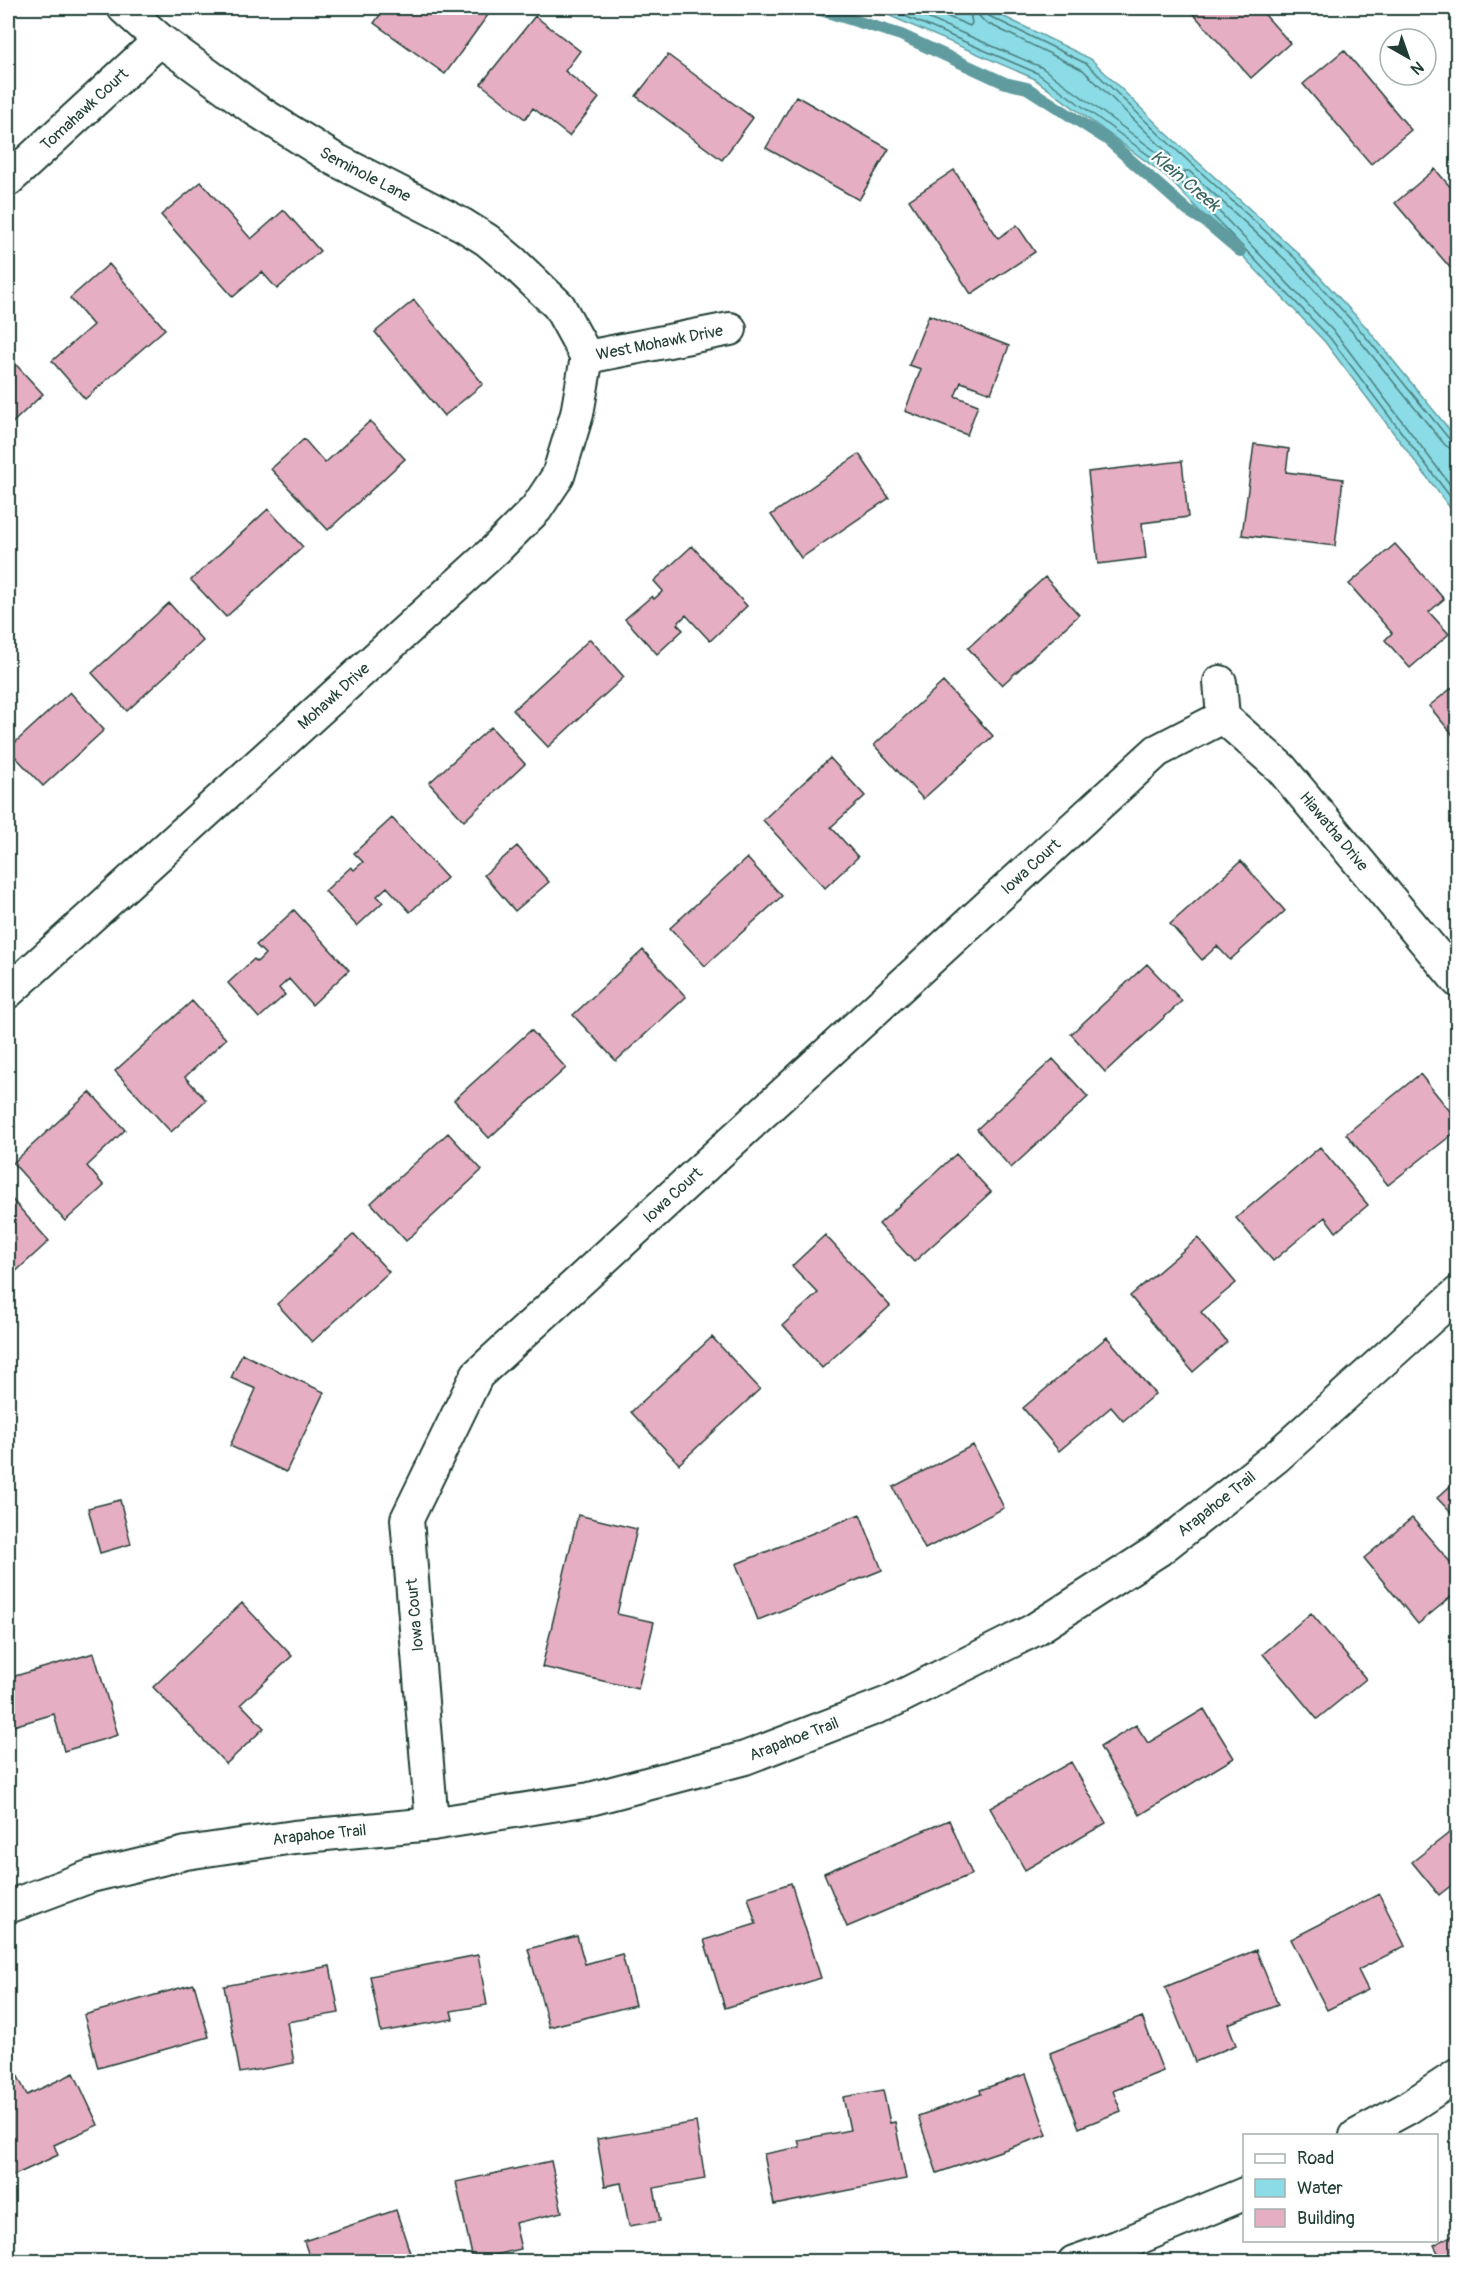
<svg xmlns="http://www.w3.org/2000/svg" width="1465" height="2269" font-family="Pangolin,sans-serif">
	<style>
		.water { fill: #8bdce6; stroke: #609c9f; stroke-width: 1.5 }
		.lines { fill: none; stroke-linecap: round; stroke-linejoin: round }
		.shore { stroke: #4a7d7b; stroke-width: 1.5 }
		.stream { stroke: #609c9f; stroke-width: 12 }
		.building { fill: #e6aec2; stroke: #1f3d34; stroke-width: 1.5 }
		.street-casing { stroke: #1f3d34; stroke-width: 36 }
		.street { stroke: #fff; stroke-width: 32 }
		.labels { text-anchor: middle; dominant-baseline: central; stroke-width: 4.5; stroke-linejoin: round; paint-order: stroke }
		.street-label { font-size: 16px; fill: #1f3d34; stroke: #fff }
		.water-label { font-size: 18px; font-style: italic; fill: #3a6560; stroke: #fff }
	</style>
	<rect width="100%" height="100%" fill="#fff"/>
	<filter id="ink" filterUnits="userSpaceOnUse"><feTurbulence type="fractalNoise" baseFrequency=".0167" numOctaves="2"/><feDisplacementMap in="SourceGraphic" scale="12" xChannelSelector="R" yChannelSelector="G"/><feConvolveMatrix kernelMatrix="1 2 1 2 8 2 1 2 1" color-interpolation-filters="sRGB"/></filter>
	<g filter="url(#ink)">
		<path class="water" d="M832,8H986L1091,59L1165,132L1299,254L1366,327L1457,439V517L1325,342L1166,176L1033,78L888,15Z"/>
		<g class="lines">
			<path class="shore" d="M876,8L891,10L1037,73L1170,171L1330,338L1458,507
				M904,8L1041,67L1166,159L1171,158L1170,155L1083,70L985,22L979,16L978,8
				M927,8L970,26L972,23L969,8
				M985,8L989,16L1087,64L1161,136L1295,258L1361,331L1450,440L1458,442
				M1458,450L1451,449L1445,445L1356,336L1290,264L1189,171H1185L1184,175L1336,334L1458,495"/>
			<path class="stream" d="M814,8L901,35L1005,83L1027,88L1108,140L1188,211L1206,222L1240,251"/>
		</g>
		<path class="building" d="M385,8H493L445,74L374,23Z
			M1188,8H1259L1290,43L1251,78Z
			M535,16L580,51L565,71L599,98L569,136L533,108L525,119L481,84Z
			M1344,50L1411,130L1371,164L1303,84Z
			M668,55L753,118L722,160L636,96Z
			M796,96L889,149L859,200L766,148Z
			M1435,169L1458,196V277L1395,203Z
			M954,170L998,238L1017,225L1035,252L971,294L909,200Z
			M201,182L251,239L284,210L320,251L277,289L262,272L233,297L161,215Z
			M109,264L165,329L85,399L52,361L93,325L70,298Z
			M414,300L483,384L444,416L375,332Z
			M929,315L1009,346L991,393L961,382L955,396L978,405L967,435L905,411L921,369L909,365Z
			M8,356L43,394L8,427Z
			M370,421L405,459L328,530L271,469L304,439L325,463Z
			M1254,444L1289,449L1286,472L1343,479L1335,546L1242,535Z
			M859,454L889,498L801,558L771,515Z
			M1182,461L1188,517L1142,523L1146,558L1098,564L1088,472Z
			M268,509L303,547L226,617L191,580Z
			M1395,544L1444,599L1429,612L1449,634L1410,668L1385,640L1392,633L1349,584Z
			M692,546L747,606L710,641L686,615L677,624L683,630L657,654L625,619L652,596L654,599L663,591L654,581Z
			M1045,577L1079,615L1002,685L968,648Z
			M169,603L203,641L127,711L92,673Z
			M590,639L624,677L548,747L513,710Z
			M943,682L993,736L923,799L874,745Z
			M1458,683V741L1429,706Z
			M70,692L104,730L43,786L8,749Z
			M491,727L525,764L464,821L429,783Z
			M830,758L865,796L831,827L858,857L825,888L763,820Z
			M392,818L447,878L410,912L387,887L377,896L383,902L357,926L325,891L351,867L354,870L363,862L354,853Z
			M517,846L549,882L515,911L484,875Z
			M747,858L782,896L705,966L670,928Z
			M1241,861L1285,911L1230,960L1217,946L1202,960L1170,924Z
			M294,910L349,970L312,1005L289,979L279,988L285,995L259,1018L228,983L254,959L257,962L265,954L256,945Z
			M643,950L686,997L616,1061L573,1015Z
			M1147,964L1182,1001L1105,1072L1071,1034Z
			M192,1001L226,1039L185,1077L206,1100L171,1132L115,1071Z
			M531,1030L566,1068L489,1138L454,1100Z
			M1053,1059L1088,1097L1011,1168L977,1129Z
			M1420,1074L1458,1121V1130L1388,1185L1346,1134Z
			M90,1092L125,1130L87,1166L104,1186L65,1221L13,1163Z
			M448,1133L482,1170L406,1241L371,1203Z
			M1320,1147L1368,1205L1336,1232L1325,1217L1273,1261L1236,1218Z
			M956,1154L991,1192L914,1262L879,1224Z
			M8,1195L49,1241L12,1275L8,1271Z
			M354,1234L389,1272L312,1342L277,1304Z
			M825,1235L890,1306L822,1368L783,1325L818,1293L792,1266Z
			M1198,1238L1236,1283L1201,1312L1227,1342L1193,1372L1130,1296Z
			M712,1337L760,1389L679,1464L631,1412Z
			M1107,1337L1155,1394L1123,1421L1111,1407L1059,1451L1023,1408Z
			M242,1354L324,1392L286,1472L230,1446L256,1389L231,1378Z
			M973,1445L1004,1508L925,1549L893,1487Z
			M1458,1479V1520L1437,1498Z
			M120,1500L131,1544L100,1553L88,1508Z
			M860,1514L882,1570L758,1620L736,1564Z
			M578,1515L637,1529L617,1614L654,1622L638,1689L542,1667Z
			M1412,1518L1458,1571V1591L1418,1624L1364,1558Z
			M242,1603L292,1656L241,1704L264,1728L226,1764L153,1687Z
			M1311,1613L1366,1679L1317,1719L1263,1654Z
			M94,1653L118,1735L64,1751L54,1714L10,1727L8,1717V1678Z
			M1204,1709L1234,1758L1140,1815L1100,1747L1136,1725L1148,1743Z
			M1071,1762L1106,1823L1025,1870L990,1808Z
			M949,1820L972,1874L847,1927L824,1873Z
			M1458,1826V1880L1439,1895L1412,1862Z
			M791,1883L821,1978L725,2008L704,1940L756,1924L748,1897Z
			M1379,1894L1405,1946L1358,1970L1368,1990L1327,2010L1291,1939Z
			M577,1936L585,1964L622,1954L635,2005L549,2027L528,1949Z
			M1256,1950L1278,2005L1228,2024L1236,2045L1195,2062L1165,1987Z
			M478,1955L487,2005L451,2011L453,2019L381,2032L370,1976Z
			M330,1966L339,2013L287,2022L294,2063L240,2073L224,1986Z
			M194,1984L209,2037L98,2068L84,2015Z
			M1142,2017L1163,2071L1113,2091L1121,2111L1079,2128L1050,2053Z
			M8,2056L27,2095L74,2073L98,2125L54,2145L58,2155L8,2178Z
			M1026,2074L1047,2135L937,2173L918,2116L981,2094L980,2090Z
			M883,2090L890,2123L895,2122L906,2179L774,2205L764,2154L800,2147L798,2140L850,2130L843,2097Z
			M696,2122L705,2179L654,2188L660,2221L629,2226L621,2183L605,2186L597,2139Z
			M551,2161L562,2212L515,2223L521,2249L473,2260L456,2182Z
			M396,2210L413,2262H311L304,2241Z
			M1458,2232V2262H1443L1434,2245Z"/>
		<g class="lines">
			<g class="street-casing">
				<g id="street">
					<path id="s1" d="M124,8L160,40L256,110L334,159L463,225L487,240L513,262L559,306L587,357"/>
					<path id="s2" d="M8,180L160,40"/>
					<path id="s3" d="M587,357L730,329"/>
					<path id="s4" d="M1220,682L1223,717L1281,768L1458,981"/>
					<path id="s5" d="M8,992L496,549L536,509L558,476L577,414L587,357"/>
					<path id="s6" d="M432,1824L407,1519L477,1375L1157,751L1223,717"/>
					<path id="s7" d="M8,1907L91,1876L186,1853L294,1837L432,1824L590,1799L745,1758L888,1703L1034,1630L1160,1549L1275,1458L1458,1293"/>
					<path d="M1356,2136L1406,2109L1458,2075"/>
					<path d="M1074,2262L1117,2247L1244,2194"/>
				</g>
			</g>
			<use href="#street" class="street"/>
		</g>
	</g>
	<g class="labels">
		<g class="street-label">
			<text stroke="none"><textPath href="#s2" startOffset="104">Tomahawk Court</textPath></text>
			<text stroke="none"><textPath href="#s1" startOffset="294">Seminole Lane</textPath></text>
			<text stroke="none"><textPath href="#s3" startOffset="74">West Mohawk Drive</textPath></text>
			<text stroke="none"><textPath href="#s5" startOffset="440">Mohawk Drive</textPath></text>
			<text stroke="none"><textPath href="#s4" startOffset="195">Hiawatha Drive</textPath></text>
			<text stroke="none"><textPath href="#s6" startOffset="1218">Iowa Court</textPath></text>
			<text stroke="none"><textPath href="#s6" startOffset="732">Iowa Court</textPath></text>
			<text stroke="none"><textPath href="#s7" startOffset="1293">Arapahoe Trail</textPath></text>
			<text transform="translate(415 1615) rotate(-95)">Iowa Court</text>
			<text stroke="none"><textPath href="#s7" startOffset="807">Arapahoe Trail</textPath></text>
			<text stroke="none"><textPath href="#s7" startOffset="321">Arapahoe Trail</textPath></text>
		</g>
		<g class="water-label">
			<text transform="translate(1185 181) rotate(40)">Klein Creek</text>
		</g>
	</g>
	<rect width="1465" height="2269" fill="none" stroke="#fff" stroke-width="30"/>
	<rect x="15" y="15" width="1435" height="2239" fill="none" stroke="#1f3d34" stroke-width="2" filter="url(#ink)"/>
	<rect x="1243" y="2134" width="195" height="108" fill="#ffffff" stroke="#a5b1ae" stroke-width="1.5"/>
	<rect x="1255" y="2154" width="30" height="9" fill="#ffffff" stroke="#a5b1ae" stroke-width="1.5"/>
	<text x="1297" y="2164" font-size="18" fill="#1f3d34">Road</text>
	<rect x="1255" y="2179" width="30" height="18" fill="#8bdce6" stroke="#a5b1ae" stroke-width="1.5"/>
	<text x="1297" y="2194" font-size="18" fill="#1f3d34">Water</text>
	<rect x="1255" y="2209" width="30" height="18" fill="#e6aec2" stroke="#a5b1ae" stroke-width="1.5"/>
	<text x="1297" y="2224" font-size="18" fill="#1f3d34">Building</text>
	<g transform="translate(1408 57) rotate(140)"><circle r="28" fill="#ffffff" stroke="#a5b1ae" stroke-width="1.5"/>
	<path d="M0-4.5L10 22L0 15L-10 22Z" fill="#1f3d34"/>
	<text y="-9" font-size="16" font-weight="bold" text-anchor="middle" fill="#1f3d34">N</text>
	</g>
</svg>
